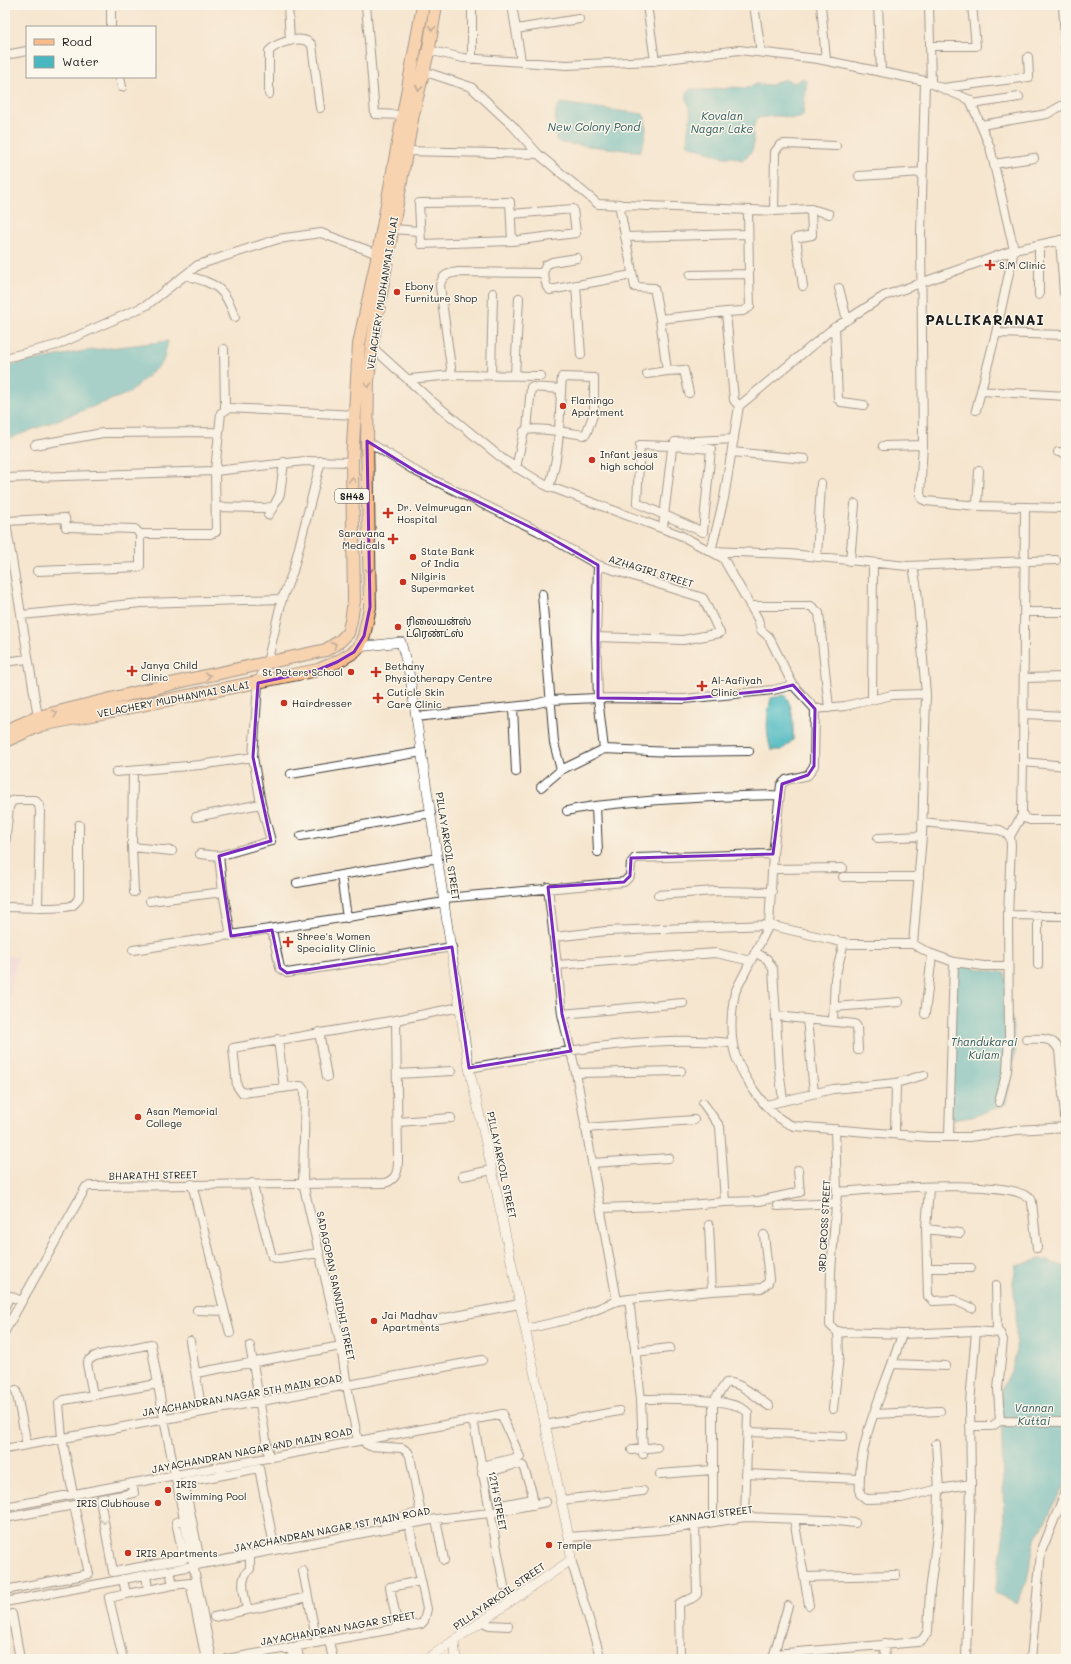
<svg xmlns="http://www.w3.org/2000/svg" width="1071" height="1664" font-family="Mali,'Noto Sans Tamil',sans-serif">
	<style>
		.built { fill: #efd0e6 }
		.water { fill: #48b7bf; stroke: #326a6e }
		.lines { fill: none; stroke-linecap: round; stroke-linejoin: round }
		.minor-casing { stroke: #3d3a37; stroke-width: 10 }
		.tertiary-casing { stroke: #3d3a37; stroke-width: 10 }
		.primary-casing { stroke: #3d3a37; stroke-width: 14 }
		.minor { stroke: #fff; stroke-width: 8 }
		.tertiary { stroke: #fff; stroke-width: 9 }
		.primary { stroke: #fabc8b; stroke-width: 12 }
		.oneway { stroke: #8b6c54 }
		.oneway2 { stroke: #999 }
		.marked { fill: none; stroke: #7b2cbf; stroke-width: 3; stroke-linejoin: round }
		.poi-dot { fill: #c8321e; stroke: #fbf7ec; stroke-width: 1.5 }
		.labels { text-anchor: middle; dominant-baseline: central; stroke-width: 3; stroke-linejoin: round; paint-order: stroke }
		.shield { fill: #fbf7ec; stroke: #5f5e5a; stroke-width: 1 }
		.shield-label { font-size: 9px; font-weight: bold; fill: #1c1c1c }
		.poi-label { font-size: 10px; fill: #1c1c1c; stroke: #fbf7ec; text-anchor: start }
		.street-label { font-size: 10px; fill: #1c1c1c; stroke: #fbf7ec }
		.water-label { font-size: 11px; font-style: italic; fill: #2e5a5d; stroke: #fbf7ec }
		.district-label { font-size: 14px; font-weight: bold; letter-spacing: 1px; fill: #1c1c1c; stroke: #fbf7ec }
	</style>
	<rect width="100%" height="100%" fill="#fbf7ec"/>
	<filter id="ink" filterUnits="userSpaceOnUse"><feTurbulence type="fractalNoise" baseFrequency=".025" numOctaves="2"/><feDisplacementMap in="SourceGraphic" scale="8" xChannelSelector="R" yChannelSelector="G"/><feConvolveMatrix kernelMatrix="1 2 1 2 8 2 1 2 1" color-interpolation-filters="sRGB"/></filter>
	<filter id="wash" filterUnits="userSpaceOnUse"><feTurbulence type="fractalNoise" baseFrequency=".012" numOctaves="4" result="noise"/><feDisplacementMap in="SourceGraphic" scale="16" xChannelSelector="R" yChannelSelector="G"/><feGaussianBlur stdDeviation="0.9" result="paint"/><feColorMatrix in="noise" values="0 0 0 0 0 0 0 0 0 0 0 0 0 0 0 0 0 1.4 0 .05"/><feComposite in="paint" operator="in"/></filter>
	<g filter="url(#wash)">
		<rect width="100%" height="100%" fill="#f6e6cf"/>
		<path class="built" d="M18,956L5,1017V957Z"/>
		<path class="water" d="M803,78L806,81C807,92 803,105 803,116C795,122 787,116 778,116C772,116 765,117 758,118C744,136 765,146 742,160L732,157H722L688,145C685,130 692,120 690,110C688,101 686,103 687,92L691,89L711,90L715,88L725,89L734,87L748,88L756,84L771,85L785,79L794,83Z
			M560,103L643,114C649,123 645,142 640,151H635L561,143L556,140C555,129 553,111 560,103Z
			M168,341L163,362L129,393L5,440V366L84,351Z
			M785,695C794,708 793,724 793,740L782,750H771C765,730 767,718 771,698Z
			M958,965L1005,973L1016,1047L1006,1104L972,1117L952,1120L948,1108Z
			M1040,1259L1066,1267V1483L1035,1540L1027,1581L1017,1604L995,1594L1004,1532L1001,1391L1012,1369L1016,1354V1312L1013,1282L1016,1266Z"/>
	</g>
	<g filter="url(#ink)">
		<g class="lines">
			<g class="minor-casing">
				<path id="minor" d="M111,5V27
					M288,5L290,41
					M366,5L375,114L403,115
					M472,5V59
					M512,5L521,61
					M647,5L655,61
					M754,5L761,52
					M821,5L826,60
					M878,5L881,72
					M929,5L931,83
					M1063,5L1066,57
					M516,29L579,19
					M930,46H976L972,5
					M428,50L463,58L567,65L651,61L739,50L818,59L925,81L970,100L990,147L1014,250L1066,239
					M5,55L27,51
					M423,71L471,87L513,126L538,154
					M120,77L122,87
					M925,81L921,235L923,445L920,494L922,499L926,501L977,506L1025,507L1023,762
					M943,88L1029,77L1028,57
					M269,94V51C278,42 303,34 312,45L320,108
					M972,104L1019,97
					M981,125L1047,114L1061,106
					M406,151L538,154L598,204L774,211L811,209L829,214
					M994,164L1034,158
					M859,176L923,172
					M510,202L512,241L421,244L419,203Z
					M619,204L635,287L654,288L660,319L726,312L734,400L739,406
					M774,211L775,152L780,145L785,144L836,146
					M511,214L573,209L576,233L512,241
					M393,229L419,231
					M625,237L747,234
					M1060,240L1064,293
					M1039,245V295
					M1014,250L884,296L831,330L739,406L724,498L711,551L790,554L907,566L1056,560
					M1014,250L996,333L981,391L1066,396
					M577,258L552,262L546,265L543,273L547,287L550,290L632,275
					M185,275C216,284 224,286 235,317
					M690,275L749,274L748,210
					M576,285L581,355
					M803,286L796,238L812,235L811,209
					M839,288L847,320
					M726,312L743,311L750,307L749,274
					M835,327L838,399L841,402L864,405
					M996,333L1066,335
					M372,347L427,397L504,460L545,485L680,535L723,558L758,619L761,630L769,637L793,685L815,709L814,766L808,775L786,780L781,785L773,854L769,925L735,992C732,1008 730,1028 733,1045C737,1071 768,1118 794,1126L928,1137H969L1017,1130L1066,1127
					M224,349L225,409
					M5,358L57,345L147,305L198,265L278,239L321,233L378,254
					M667,371L684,370L689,393
					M491,374L493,293
					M647,374L667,371L660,319
					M452,375L440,286C442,274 448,274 458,272L543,273
					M515,375L519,298
					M410,379L452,375L541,376
					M976,410L981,391
					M527,430L531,387L561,389
					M367,441L417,472L538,531L598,565L703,598L720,633L683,640L596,637L598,565
					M675,442L734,439
					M35,445L103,433L219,432
					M883,446L923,445
					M732,452L805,459
					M1058,452L1066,453
					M516,468L524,431C534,426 571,433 584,435L586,434L594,413V378L562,377C559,413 561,453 549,487
					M5,478L215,471L221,413L229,408L354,415
					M977,506L979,471
					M216,507L266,508L274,506L280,494L284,462
					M1025,507L1066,508
					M268,515L274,506
					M5,517L38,717
					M6,521L65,518L66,527L135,529L140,534
					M663,528L664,516L672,449V446L711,449L703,532L637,503L640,445L672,446
					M817,557L821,483
					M850,561L855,504
					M913,566L917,590L926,694
					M37,571L140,567V534H210L216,532L215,471L305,461L352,462
					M750,606H811L819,613L829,708
					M1025,612H1066
					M22,615L141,603L282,599
					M596,637L598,698L604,749
					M5,662L27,659
					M1024,678L1066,677
					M872,699L873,563
					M513,707L516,772
					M815,709L845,706L892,695L926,694L922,836L913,944
					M1024,714L1066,716
					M416,717L530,705L551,700L598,698L684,699L773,690L793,685
					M1066,766L1023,762L1022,812L1024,818L1030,820H1066
					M561,770L604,749L672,752L749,751
					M133,771L132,847L134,892
					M116,772L200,765L253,757L258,683L267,663L282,599L293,571L321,461
					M291,774L422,752
					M541,787L561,770L554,743L542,594
					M596,806L598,852
					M567,811C585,806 605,805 624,803C676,798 728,796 779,795
					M196,817L261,804
					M922,822L1000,830L1010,836L1011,845L1008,915L1009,1037L1007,1071L999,1102
					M301,836L431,813
					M1010,836L1022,815
					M878,838L922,836
					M5,846L9,807L12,801L17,800H35L39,805L40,811L38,907
					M132,847L172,851
					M200,854L219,856L271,841L261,804L253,757
					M219,856L223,892L231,936
					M774,869L843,868
					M843,877H919
					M297,883L341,875
					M548,887L557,965L716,953L751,961
					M658,895L715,891L772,892
					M445,898L624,882L630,876L631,863L635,858L773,854
					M150,901L223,892
					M5,907C22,907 56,910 71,906C76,904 77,901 79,897V825
					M1008,915L1066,916
					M347,918L341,875L438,858
					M272,930L280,968L287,973L452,947
					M554,937L606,931L769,925L850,944H913L929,953L954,962L984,966H1008
					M133,950L445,902
					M756,953L767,959L773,969L779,1068L783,1101
					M557,965L562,1014L576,1073L617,1301
					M1038,965V915
					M834,1007L899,1002
					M562,1014L683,1003
					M925,1014L932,955
					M776,1016L855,1024L857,1027L858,1050
					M807,1019L814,1093
					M833,1021L835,978L844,942
					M319,1032L327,1077
					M278,1039L284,1088
					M1026,1039C1039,1039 1053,1036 1059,1050L1066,1127
					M469,1068C556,1053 644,1034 732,1043
					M576,1073L681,1071
					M397,1074L452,1071
					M766,1105L833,1089L896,1083L924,1075
					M398,1122L451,1118
					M585,1128L694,1120
					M895,1134L896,1083
					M949,1136L954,962
					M592,1163L669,1158
					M463,1176L492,1170
					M252,1183L272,1257L279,1259L319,1253
					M192,1184L230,1333
					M929,1188L926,1229L928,1296L933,1301L954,1300L972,1308
					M837,1192C873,1190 1008,1177 1031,1199L1032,1202L1037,1248
					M725,1202L759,1201L800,1192L798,1170
					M778,1206L837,1203
					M601,1208L689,1205L725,1202L720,1127L703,1103
					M709,1225L712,1291
					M926,1229L960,1233
					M928,1268H971
					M996,1285L997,1332
					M5,1295L10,1296L21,1301
					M629,1299L641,1399C662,1399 735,1396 748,1413L745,1517
					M5,1306L10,1296
					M197,1310L224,1311
					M424,1322L520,1304
					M526,1329L578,1317L617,1301L629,1299L712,1291L762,1288L768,1283L769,1279L764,1235
					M5,1331L86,1187L91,1186L385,1183C397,1179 398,1171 398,1160L396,1020L460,1007
					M902,1334L976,1331L1000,1333L1003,1340L998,1389L1000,1421L1066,1422
					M190,1341L202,1412
					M250,1346L269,1457
					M635,1352L670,1348
					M892,1364L946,1366
					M196,1373L341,1346
					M16,1390L27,1445
					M93,1395L87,1364L89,1360L95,1356L151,1344L164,1419L212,1659
					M641,1399L643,1454
					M833,1409L839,1356L838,1331
					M875,1414L940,1411
					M470,1420L474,1425L504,1586
					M545,1425L619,1411
					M970,1426H992L1000,1421
					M749,1432L843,1436
					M365,1440L366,1444L370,1446L402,1448L408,1452L410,1456L420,1509L418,1513L385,1521V1529
					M358,1441L347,1386L341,1346L303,1183L305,1091L301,1086H298L242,1093L237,1086L233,1048L396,1020
					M936,1444L939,1489L971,1484L966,1659
					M5,1449L482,1360
					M632,1450L657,1447
					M221,1466L223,1475L259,1468L274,1546L265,1548
					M481,1466L520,1457L501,1414
					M492,1471L499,1503L501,1505L533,1499
					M482,1474L517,1464L523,1466L532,1492L533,1505
					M660,1474L712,1470
					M746,1474L859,1479
					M132,1483L134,1493L100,1499L113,1572L184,1559L176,1522L184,1520
					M971,1484L970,1403L976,1331
					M73,1494L62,1438L59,1403L64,1400L158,1384
					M561,1500L643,1491
					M5,1507L503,1414
					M5,1518L74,1505L89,1574L5,1590
					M436,1519L444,1560
					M794,1519L809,1605
					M713,1522V1402L726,1383C740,1381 757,1398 769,1406
					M569,1537L671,1529L745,1517L828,1520L855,1523
					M208,1558L200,1560L184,1482L223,1475
					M571,1560L601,1659
					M170,1571L173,1585L190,1583L206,1659
					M303,1571L317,1643
					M804,1577L896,1575
					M123,1579L126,1594L148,1590L146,1575
					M148,1590L173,1585
					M5,1602L436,1519L490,1513L546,1502
					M247,1610C245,1596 238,1578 250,1569V1555
					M5,1616L12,1614L20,1659
					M214,1617L308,1597
					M483,1622L489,1625L508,1626
					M398,1629L390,1587L421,1581
					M329,1641L333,1659
					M884,1644L885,1659
					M297,1646L299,1659
					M291,1647L293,1659
					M774,1654L788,1606
					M123,1659L109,1598L126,1594
					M227,1659L421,1624L424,1621L427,1609L409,1524
					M680,1659L679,1604C684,1599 693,1601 697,1594L695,1525
					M771,1659L774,1654L918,1642L923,1639L928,1631L930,1591L938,1527L939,1489L901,1498L866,1499L860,1494C856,1439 887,1386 902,1334L841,1332L835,1330L830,1325L831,1271L837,1192L835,1129
					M1031,1659L1041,1552L1063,1498L1066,1485"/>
			</g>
			<g class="tertiary-casing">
				<path id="tertiary" d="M359,647L401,642L410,677L469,1068L492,1170L561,1500L569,1537L571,1560L427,1659
					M454,1641L456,1659"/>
			</g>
			<g class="primary-casing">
				<path id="primary" d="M5,731L38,717L187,680L326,650L340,641L348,633L351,621L354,601L352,462L359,344L378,254L423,5
					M5,741L41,725L318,670L337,662L354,652L359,647L364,636L370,607L367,441L368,381L372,344L413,114L429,48L436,5"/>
			</g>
			<use href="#minor" class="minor"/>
			<use href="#tertiary" class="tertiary"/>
			<use href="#primary" class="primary"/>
		</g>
		<defs><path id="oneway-chevron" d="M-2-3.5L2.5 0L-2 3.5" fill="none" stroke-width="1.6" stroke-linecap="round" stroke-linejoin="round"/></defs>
		<g class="oneway">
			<use href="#oneway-chevron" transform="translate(432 28) rotate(99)"/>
			<use href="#oneway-chevron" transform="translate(419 88) rotate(103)"/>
			<use href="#oneway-chevron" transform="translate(368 385) rotate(92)"/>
			<use href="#oneway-chevron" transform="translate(352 480) rotate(-91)"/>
			<use href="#oneway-chevron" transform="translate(369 571) rotate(90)"/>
			<use href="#oneway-chevron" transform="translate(334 645) rotate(-33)"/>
			<use href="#oneway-chevron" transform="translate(208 676) rotate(-12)"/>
			<use href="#oneway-chevron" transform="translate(55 713) rotate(-14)"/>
		</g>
		<use class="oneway2" href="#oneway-chevron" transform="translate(104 1521) rotate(80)"/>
	</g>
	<path d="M0 0H1071V1664H0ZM367,441L417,472L538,531L598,565V698L684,699L773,690L793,685L815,709L814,766L808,775L782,784L773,854L631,858L630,876L624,882L548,887L562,1014L571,1051L469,1068L452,947L287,973L280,968L272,930L231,936L219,856L271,841L253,757L258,683L318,670L337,662L354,652L364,636L370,607Z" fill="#f6e6cf" fill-opacity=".55" fill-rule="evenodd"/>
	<path class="marked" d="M367,441L417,472L538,531L598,565V698L684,699L773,690L793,685L815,709L814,766L808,775L782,784L773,854L631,858L630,876L624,882L548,887L562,1014L571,1051L469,1068L452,947L287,973L280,968L272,930L231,936L219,856L271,841L253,757L258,683L318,670L337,662L354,652L364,636L370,607Z"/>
	<g class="poi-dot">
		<path d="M988 259h4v4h4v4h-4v4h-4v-4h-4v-4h4z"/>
		<circle cx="397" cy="292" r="4"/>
		<circle cx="563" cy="406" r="4"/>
		<circle cx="592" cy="460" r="4"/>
		<path d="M386 507h4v4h4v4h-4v4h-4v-4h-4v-4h4z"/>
		<path d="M391 533h4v4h4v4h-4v4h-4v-4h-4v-4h4z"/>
		<circle cx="413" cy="557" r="4"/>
		<circle cx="403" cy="582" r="4"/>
		<circle cx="398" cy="627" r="4"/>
		<path d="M130 665h4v4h4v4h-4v4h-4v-4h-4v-4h4z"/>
		<circle cx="351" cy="672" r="4"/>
		<path d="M374 666h4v4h4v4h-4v4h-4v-4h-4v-4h4z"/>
		<path d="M700 680h4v4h4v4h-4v4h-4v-4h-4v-4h4z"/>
		<path d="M376 692h4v4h4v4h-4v4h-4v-4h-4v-4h4z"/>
		<circle cx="284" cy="703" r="4"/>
		<path d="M286 936h4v4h4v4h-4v4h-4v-4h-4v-4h4z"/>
		<circle cx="138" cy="1117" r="4"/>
		<circle cx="374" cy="1321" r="4"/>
		<circle cx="168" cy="1490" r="4"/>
		<circle cx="158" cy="1503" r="4"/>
		<circle cx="549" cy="1545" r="4"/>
		<circle cx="128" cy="1553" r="4"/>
	</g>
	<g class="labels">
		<rect class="shield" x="335" y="489" width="34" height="14" rx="3"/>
		<g class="shield-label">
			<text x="352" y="496">SH48</text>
		</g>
		<g class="poi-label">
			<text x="999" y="265">S.M Clinic</text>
			<text x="405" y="286">Ebony<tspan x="405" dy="12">Furniture Shop</tspan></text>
			<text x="571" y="400">Flamingo<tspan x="571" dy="12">Apartment</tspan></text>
			<text x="600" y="454">Infant jesus<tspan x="600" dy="12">high school</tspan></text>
			<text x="397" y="507">Dr. Velmurugan<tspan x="397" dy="12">Hospital</tspan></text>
			<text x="385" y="533" text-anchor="end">Saravana<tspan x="385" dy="12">Medicals</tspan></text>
			<text x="421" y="551">State Bank<tspan x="421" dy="12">of India</tspan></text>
			<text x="411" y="576">Nilgiris<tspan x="411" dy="12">Supermarket</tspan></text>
			<text x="406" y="621">ரிலையன்ஸ்<tspan x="406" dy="12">ட்ரெண்ட்ஸ்</tspan></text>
			<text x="141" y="665">Janya Child<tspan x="141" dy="12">Clinic</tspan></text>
			<text x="385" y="666">Bethany<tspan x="385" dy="12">Physiotherapy Centre</tspan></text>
			<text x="343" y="672" text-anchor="end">St Peters School</text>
			<text x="711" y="680">Al-Aafiyah<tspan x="711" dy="12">Clinic</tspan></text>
			<text x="387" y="692">Cuticle Skin<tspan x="387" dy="12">Care Clinic</tspan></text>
			<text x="292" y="703">Hairdresser</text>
			<text x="297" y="936">Shree's Women<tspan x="297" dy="12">Speciality Clinic</tspan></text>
			<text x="146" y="1111">Asan Memorial<tspan x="146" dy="12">College</tspan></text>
			<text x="382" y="1315">Jai Madhav<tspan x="382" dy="12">Apartments</tspan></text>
			<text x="176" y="1484">IRIS<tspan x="176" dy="12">Swimming Pool</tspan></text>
			<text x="150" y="1503" text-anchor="end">IRIS Clubhouse</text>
			<text x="557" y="1545">Temple</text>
			<text x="136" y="1553">IRIS Apartments</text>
		</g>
		<g class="street-label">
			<text transform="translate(382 293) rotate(-81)">VELACHERY MUDHANMAI SALAI</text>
			<text transform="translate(651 571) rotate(17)">AZHAGIRI STREET</text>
			<text transform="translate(173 699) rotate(-11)">VELACHERY MUDHANMAI SALAI</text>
			<text transform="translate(448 846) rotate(81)">PILLAYARKOIL STREET</text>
			<text transform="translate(502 1165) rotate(78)">PILLAYARKOIL STREET</text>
			<text transform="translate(153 1175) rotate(-1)">BHARATHI STREET</text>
			<text transform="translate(824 1226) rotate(-87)">3RD CROSS STREET</text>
			<text transform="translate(336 1286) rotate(78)">SADAGOPAN SANNIDHI STREET</text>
			<text transform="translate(242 1395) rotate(-10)">JAYACHANDRAN NAGAR 5TH MAIN ROAD</text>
			<text transform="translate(252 1450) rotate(-11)">JAYACHANDRAN NAGAR 4ND MAIN ROAD</text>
			<text transform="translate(498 1501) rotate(79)">12TH STREET</text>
			<text transform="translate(711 1514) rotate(-7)">KANNAGI STREET</text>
			<text transform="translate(332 1529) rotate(-11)">JAYACHANDRAN NAGAR 1ST MAIN ROAD</text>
			<text transform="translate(499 1596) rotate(-35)">PILLAYARKOIL STREET</text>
			<text transform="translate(338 1628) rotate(-10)">JAYACHANDRAN NAGAR STREET</text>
		</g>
		<g class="water-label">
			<text x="722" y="115">Kovalan<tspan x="722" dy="13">Nagar Lake</tspan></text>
			<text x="594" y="126">New Colony Pond</text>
			<text x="984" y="1041">Thandukarai<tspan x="984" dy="13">Kulam</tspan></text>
			<text x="1034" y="1407">Vannan<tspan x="1034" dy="13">Kuttai</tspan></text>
		</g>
		<g class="district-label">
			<text x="985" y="319">PALLIKARANAI</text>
		</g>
	</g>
	<rect width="1071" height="1664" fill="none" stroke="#fbf7ec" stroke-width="20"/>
	<rect x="26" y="26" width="130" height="52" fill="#fbf7ec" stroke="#a29f99"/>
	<rect x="34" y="39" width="20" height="6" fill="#fabc8b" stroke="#a29f99"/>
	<text x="62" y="46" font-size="12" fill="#1c1c1c">Road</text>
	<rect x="34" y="56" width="20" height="12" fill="#48b7bf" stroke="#a29f99"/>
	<text x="62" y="66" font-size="12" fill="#1c1c1c">Water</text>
</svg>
